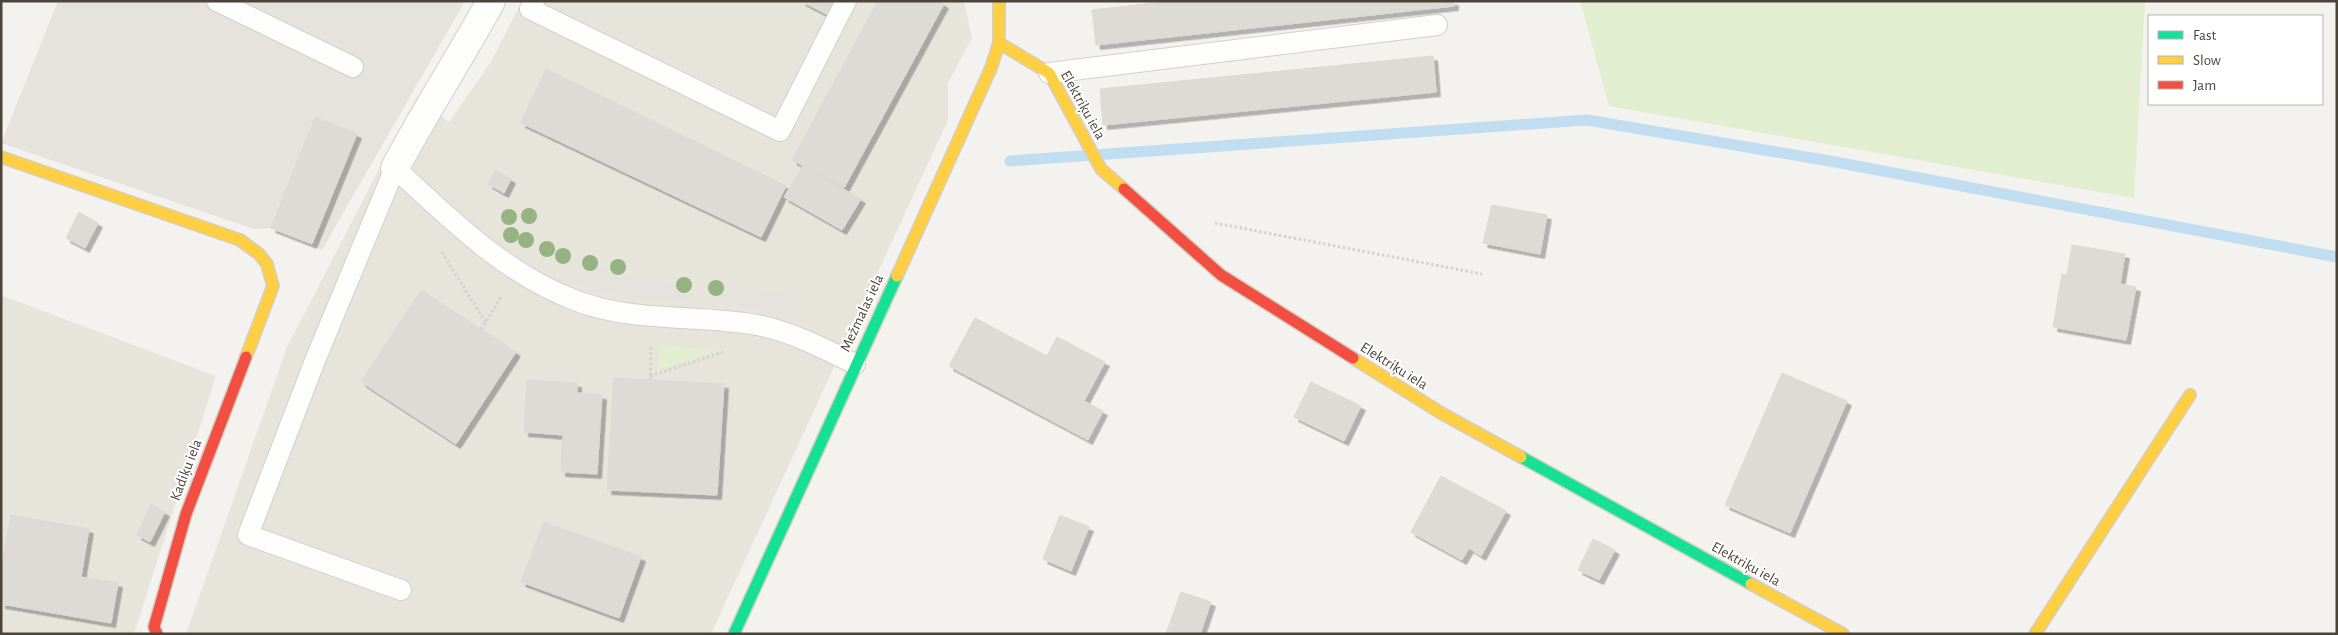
<svg xmlns="http://www.w3.org/2000/svg" width="2338" height="635" font-family="'Alegreya Sans',sans-serif">
	<style>
		.residential { fill: #e7e4dc }
		.industrial { fill: #e6e2de }
		.green { fill: #e1eecf }
		.parking { fill: #e6e3df }
		.lines { fill: none; stroke-linecap: round; stroke-linejoin: round }
		.stream { stroke: #c0ddf1; stroke-width: 11 }
		.building { fill: #dedbd6; stroke: #dcd9d4; filter: url(#shadow) }
		.lane-casing { stroke: #d2d0cb; stroke-width: 22 }
		.street-casing { stroke: #d2d0cb; stroke-width: 30 }
		.fast-casing { stroke: #d3cfc5; stroke-width: 14 }
		.slow-casing { stroke: #d3cfc5; stroke-width: 14 }
		.jam-casing { stroke: #d3cfc5; stroke-width: 14 }
		.path { stroke: #d3d2cc; stroke-width: 3; stroke-dasharray: 2.5 2.5; stroke-linecap: butt }
		.lane { stroke: #fdfdfc; stroke-width: 20 }
		.street { stroke: #fdfdfc; stroke-width: 28 }
		.fast { stroke: #16e098; stroke-width: 11 }
		.slow { stroke: #ffcf43; stroke-width: 11 }
		.jam { stroke: #f24e42; stroke-width: 11 }
		.tree { fill: #96b382 }
		.labels { text-anchor: middle; dominant-baseline: central; stroke-width: 4; stroke-linejoin: round; paint-order: stroke }
		.street-label { font-size: 15px; fill: #4b4439; stroke: #fff }
	</style>
	<defs>
		<filter id="shadow"><feDropShadow dx="4.5" dy="4.5" stdDeviation="0" flood-color="#0004"/></filter>
	</defs>
	<rect width="100%" height="100%" fill="#f4f2ee"/>
	<path class="residential" d="M522,1H964L972,38L948,83V120L711,634H186L287,347L416,98L449,122L491,62Z
		M1,295L216,376L134,634H1Z"/>
	<path class="industrial" d="M58,1H465L322,250L273,228L254,229L1,143Z"/>
	<path class="green" d="M1580,1H2145L2134,198L1609,106Z
		M660,345L721,350L658,370Z"/>
	<path class="parking" d="M592,266L631,278L668,282L697,303L650,299L601,291L562,276Z
		M738,286L785,294L808,324L761,310L709,302Z"/>
	<g class="lines">
		<path class="stream" d="M1010,161L1587,120L1830,161L2337,257"/>
	</g>
	<path class="building" d="M801,1H837L830,16Z
		M878,1H939L944,4L844,188L792,160Z
		M1171,1H1454V6L1096,45L1092,10Z
		M1433,56L1436,92L1103,125L1100,89Z
		M546,69L786,186L761,237L521,123Z
		M315,117L357,134L312,244L271,228Z
		M803,166L861,199L842,230L784,197Z
		M496,170L511,179L504,193L488,184Z
		M1492,205L1547,215L1540,254L1483,243Z
		M79,212L98,223L85,248L66,238Z
		M2072,245L2125,254L2120,284L2136,287L2126,340L2053,327L2062,274L2067,275Z
		M421,290L516,352L456,444L361,382Z
		M975,318L1047,356L1057,337L1105,362L1084,401L1103,411L1088,440L949,366Z
		M1782,373L1847,401L1790,533L1725,505Z
		M614,378L724,384L717,495L607,490Z
		M527,380L577,383V393L602,395L597,474L561,472L563,435L524,432Z
		M1311,382L1361,406L1344,441L1294,417Z
		M1441,476L1506,511L1481,556L1469,548L1462,560L1411,532Z
		M151,505L165,512L150,542L137,535Z
		M11,515L89,529L81,577L118,583L111,623L1,604V568Z
		M1060,515L1089,527L1071,571L1043,559Z
		M544,522L641,557L619,618L521,582Z
		M1593,539L1615,550L1599,580L1578,570Z
		M1181,592L1211,602L1200,634H1166Z"/>
	<g class="lines">
		<g class="lane-casing">
			<path id="lane" d="M217,1L353,67
				M534,1L530,9L780,131L846,1
				M1049,73L1437,25
				M401,590L248,535L316,358L395,168C450,219 506,275 577,301C635,323 698,314 757,325C792,332 823,348 855,364"/>
		</g>
		<g class="street-casing">
			<path id="street" d="M395,168C425,111 460,58 491,1"/>
		</g>
		<g class="fast-casing">
			<path id="fast" d="M1521,457L1751,584
				M734,634L897,276"/>
		</g>
		<g class="slow-casing">
			<path id="slow" d="M999,43L1049,73L1101,169L1124,189
				M1,157L240,240L259,254L267,264L273,286L246,357
				M897,276L991,68L999,43V1
				M1353,358L1441,413L1521,457
				M1751,584L1843,634
				M2035,634L2190,395"/>
		</g>
		<g class="jam-casing">
			<path id="jam" d="M1124,189L1221,275L1353,358
				M157,634L154,627L186,514L246,357"/>
		</g>
		<path class="path" d="M1215,223L1482,274
			M442,252L486,323
			M481,329L502,296
			M650,376L723,352
			M650,380L651,346"/>
		<use href="#lane" class="lane"/>
		<use href="#street" class="street"/>
		<use href="#fast" class="fast"/>
		<use href="#slow" class="slow"/>
		<use href="#jam" class="jam"/>
	</g>
	<g class="tree">
		<circle cx="529" cy="216" r="8"/>
		<circle cx="509" cy="217" r="8"/>
		<circle cx="511" cy="235" r="8"/>
		<circle cx="526" cy="240" r="8"/>
		<circle cx="547" cy="249" r="8"/>
		<circle cx="563" cy="256" r="8"/>
		<circle cx="590" cy="263" r="8"/>
		<circle cx="618" cy="267" r="8"/>
		<circle cx="684" cy="285" r="8"/>
		<circle cx="716" cy="288" r="8"/>
	</g>
	<g class="labels">
		<g class="street-label">
			<text transform="translate(1083 105) rotate(61)">Elektriķu iela</text>
			<text transform="translate(862 313) rotate(-65)">Mežmalas iela</text>
			<text transform="translate(1394 366) rotate(32)">Elektriķu iela</text>
			<text transform="translate(186 470) rotate(-69)">Kadiķu iela</text>
			<text transform="translate(1746 564) rotate(29)">Elektriķu iela</text>
		</g>
	</g>
	<rect width="2338" height="635" fill="none" stroke="#4b4439" stroke-width="5"/>
	<rect x="2148" y="15" width="175" height="90" fill="#ffffff" stroke="#b7b4b0"/>
	<rect x="2158" y="31" width="25" height="8" fill="#16e098" stroke="#b7b4b0"/>
	<text x="2193" y="40" font-size="15" fill="#4b4439">Fast</text>
	<rect x="2158" y="56" width="25" height="8" fill="#ffcf43" stroke="#b7b4b0"/>
	<text x="2193" y="65" font-size="15" fill="#4b4439">Slow</text>
	<rect x="2158" y="81" width="25" height="8" fill="#f24e42" stroke="#b7b4b0"/>
	<text x="2193" y="90" font-size="15" fill="#4b4439">Jam</text>
</svg>
